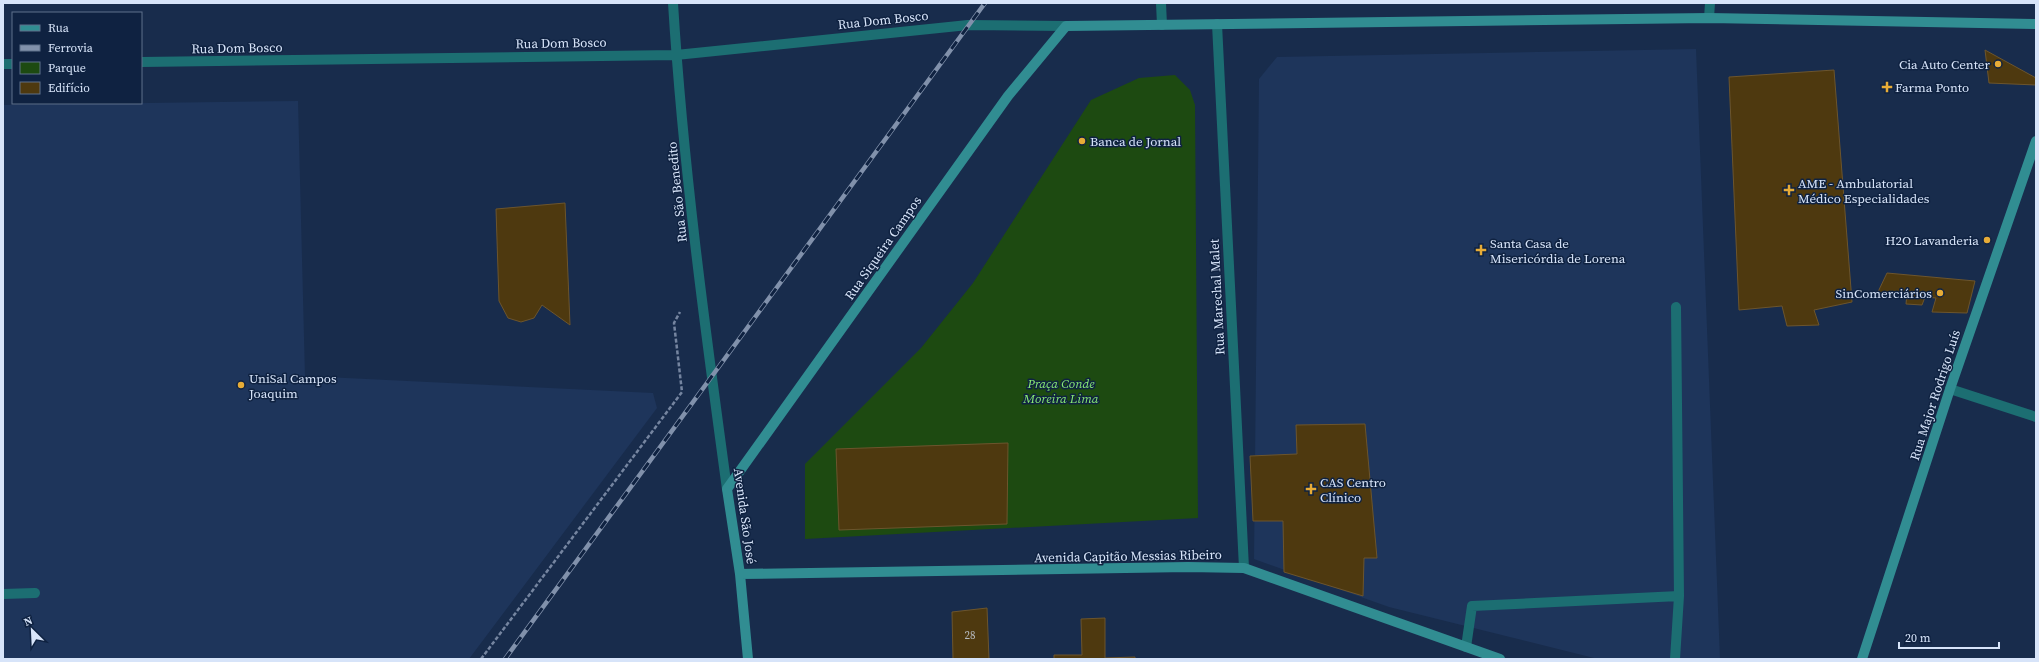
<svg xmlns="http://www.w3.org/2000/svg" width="2039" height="662" font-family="'Source Serif 4',serif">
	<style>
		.built { fill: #1e355b }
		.green { fill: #1d4a11 }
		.building { fill: #4e390f; stroke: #6c552d }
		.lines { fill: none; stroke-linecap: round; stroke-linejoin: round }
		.path { stroke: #7585a0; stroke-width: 2.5; stroke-dasharray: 4 2; stroke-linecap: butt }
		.lane { stroke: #1c6e72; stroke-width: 10 }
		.street { stroke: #1c6e72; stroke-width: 10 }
		.secondary { stroke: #318d92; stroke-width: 10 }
		.rail-casing { stroke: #8191ab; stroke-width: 4.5 }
		.rail { stroke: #0f2241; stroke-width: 3; stroke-dasharray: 9; stroke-linecap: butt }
		.poi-dot { fill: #e7ac37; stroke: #0f2241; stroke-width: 1.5 }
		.labels { text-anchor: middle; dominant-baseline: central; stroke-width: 3; stroke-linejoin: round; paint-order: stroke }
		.number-label { font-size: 11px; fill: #b5b9be }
		.street-label { font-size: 13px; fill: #d7e4f9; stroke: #0f2241 }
		.poi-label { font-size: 13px; fill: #d7e4f9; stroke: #0f2241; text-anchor: start }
		.park-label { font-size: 13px; font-style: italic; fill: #88e873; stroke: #0f2241 }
	</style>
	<rect width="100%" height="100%" fill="#182c4c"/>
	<path class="built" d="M1696,49L1720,659H1598L1389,607L1254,559L1259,79L1277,57Z
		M298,101L305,376L653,393L657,408L469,659H3V105Z"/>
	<path class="green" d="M1175,75L1190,90L1195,105L1198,518L805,539V464L921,348L973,283L1091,100L1139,78Z"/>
	<path class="building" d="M1985,50L2036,78V85L1989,83Z
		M1834,70L1852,302L1814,310L1819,325L1787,326L1782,306L1739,310L1729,77Z
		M565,203L570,325L542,305L534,318L521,322L508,318L499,301L496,209Z
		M1887,273L1975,281L1967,313L1932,312L1936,298L1925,297L1922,305L1906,304L1907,293H1893L1889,299L1877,294Z
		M1365,424L1377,558H1364L1363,596L1284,572L1283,521H1253L1250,456L1297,454L1296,425Z
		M1008,443L1007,524L839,530L836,449Z
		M987,608L989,659H953L952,612Z
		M1105,618V658L1135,657V659H1054V655H1082L1081,619Z"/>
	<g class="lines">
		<path class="path" d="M481,659L682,392L674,323L680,312"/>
		<path class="lane" d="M1676,307L1679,596
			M3,594L35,593
			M1466,647L1472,606L1679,596L1675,659"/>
		<path class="street" d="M673,3C683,166 705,328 727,489
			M1161,3L1162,25
			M1709,18L1710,3
			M1217,24L1244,568
			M141,62L676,55L968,25L1066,26
			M3,64H13
			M1950,389L2036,417"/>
		<path class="secondary" d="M740,574L1188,567L1244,568L1500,659
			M748,659L740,574L727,489L1008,96L1066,26L1709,18L2036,24
			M1862,659L1950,389L2036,141"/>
		<g class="rail-casing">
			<path id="rail" d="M505,659L985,3"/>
		</g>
		<use href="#rail" class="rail"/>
	</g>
	<g class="poi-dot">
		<circle cx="1998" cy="64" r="4"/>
		<path d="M1885 81h4v4h4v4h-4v4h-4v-4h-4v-4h4z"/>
		<circle cx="1082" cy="141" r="4"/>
		<path d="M1787 184h4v4h4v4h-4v4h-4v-4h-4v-4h4z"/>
		<circle cx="1987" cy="240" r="4"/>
		<path d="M1479 244h4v4h4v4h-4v4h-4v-4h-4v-4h4z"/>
		<circle cx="1940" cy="293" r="4"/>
		<circle cx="241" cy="385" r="4"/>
		<path d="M1309 483h4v4h4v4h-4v4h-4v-4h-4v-4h4z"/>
	</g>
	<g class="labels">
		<g class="number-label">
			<text x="970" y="635">28</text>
		</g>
		<g class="street-label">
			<text transform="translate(883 20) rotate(-6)">Rua Dom Bosco</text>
			<text transform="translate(561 43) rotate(-1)">Rua Dom Bosco</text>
			<text transform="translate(237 48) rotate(-1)">Rua Dom Bosco</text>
			<text transform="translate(677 192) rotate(-96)">Rua São Benedito</text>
			<text transform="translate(883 248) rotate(-55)">Rua Siqueira Campos</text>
			<text transform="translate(1217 297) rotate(-93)">Rua Marechal Malet</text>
			<text transform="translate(1935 395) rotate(-72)">Rua Major Rodrigo Luís</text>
			<text transform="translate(745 516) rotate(82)">Avenida São José</text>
			<text transform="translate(1128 556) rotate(-1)">Avenida Capitão Messias Ribeiro</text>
		</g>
		<g class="poi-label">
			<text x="1990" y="64" text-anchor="end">Cia Auto Center</text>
			<text x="1895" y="87">Farma Ponto</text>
			<text x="1090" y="141">Banca de Jornal</text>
			<text x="1798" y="183">AME - Ambulatorial<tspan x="1798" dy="15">Médico Especialidades</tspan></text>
			<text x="1979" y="240" text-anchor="end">H2O Lavanderia</text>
			<text x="1490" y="243">Santa Casa de<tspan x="1490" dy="15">Misericórdia de Lorena</tspan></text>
			<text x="1932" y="293" text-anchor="end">SinComerciários</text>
			<text x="249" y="378">UniSal Campos<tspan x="249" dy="15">Joaquim</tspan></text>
			<text x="1320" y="482">CAS Centro<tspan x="1320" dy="15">Clínico</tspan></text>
		</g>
		<g class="park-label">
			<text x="1061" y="383">Praça Conde<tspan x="1061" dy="15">Moreira Lima</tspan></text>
		</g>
	</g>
	<rect width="2039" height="662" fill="none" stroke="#d7e4f9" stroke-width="8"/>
	<rect x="12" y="12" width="130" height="92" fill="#0f2241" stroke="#5f708b"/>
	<rect x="20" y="25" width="20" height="6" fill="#318d92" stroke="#5f708b"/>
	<text x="48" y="32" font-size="12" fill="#d7e4f9">Rua</text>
	<rect x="20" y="45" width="20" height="6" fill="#8191ab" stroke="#5f708b"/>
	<text x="48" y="52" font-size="12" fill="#d7e4f9">Ferrovia</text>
	<rect x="20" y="62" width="20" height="12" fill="#1d4a11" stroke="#5f708b"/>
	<text x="48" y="72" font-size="12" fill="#d7e4f9">Parque</text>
	<rect x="20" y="82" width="20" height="12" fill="#4e390f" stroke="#5f708b"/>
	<text x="48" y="92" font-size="12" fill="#d7e4f9">Edifício</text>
	<g transform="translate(32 630) rotate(336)" stroke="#0f2241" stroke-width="3" paint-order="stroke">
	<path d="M0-3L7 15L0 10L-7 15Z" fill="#d7e4f9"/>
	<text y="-6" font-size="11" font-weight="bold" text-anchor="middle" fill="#d7e4f9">N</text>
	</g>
	<path d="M1899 642v6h100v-6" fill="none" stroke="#d7e4f9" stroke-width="2"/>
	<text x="1905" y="642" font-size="12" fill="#d7e4f9" stroke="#0f2241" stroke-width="3" paint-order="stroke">20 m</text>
</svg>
